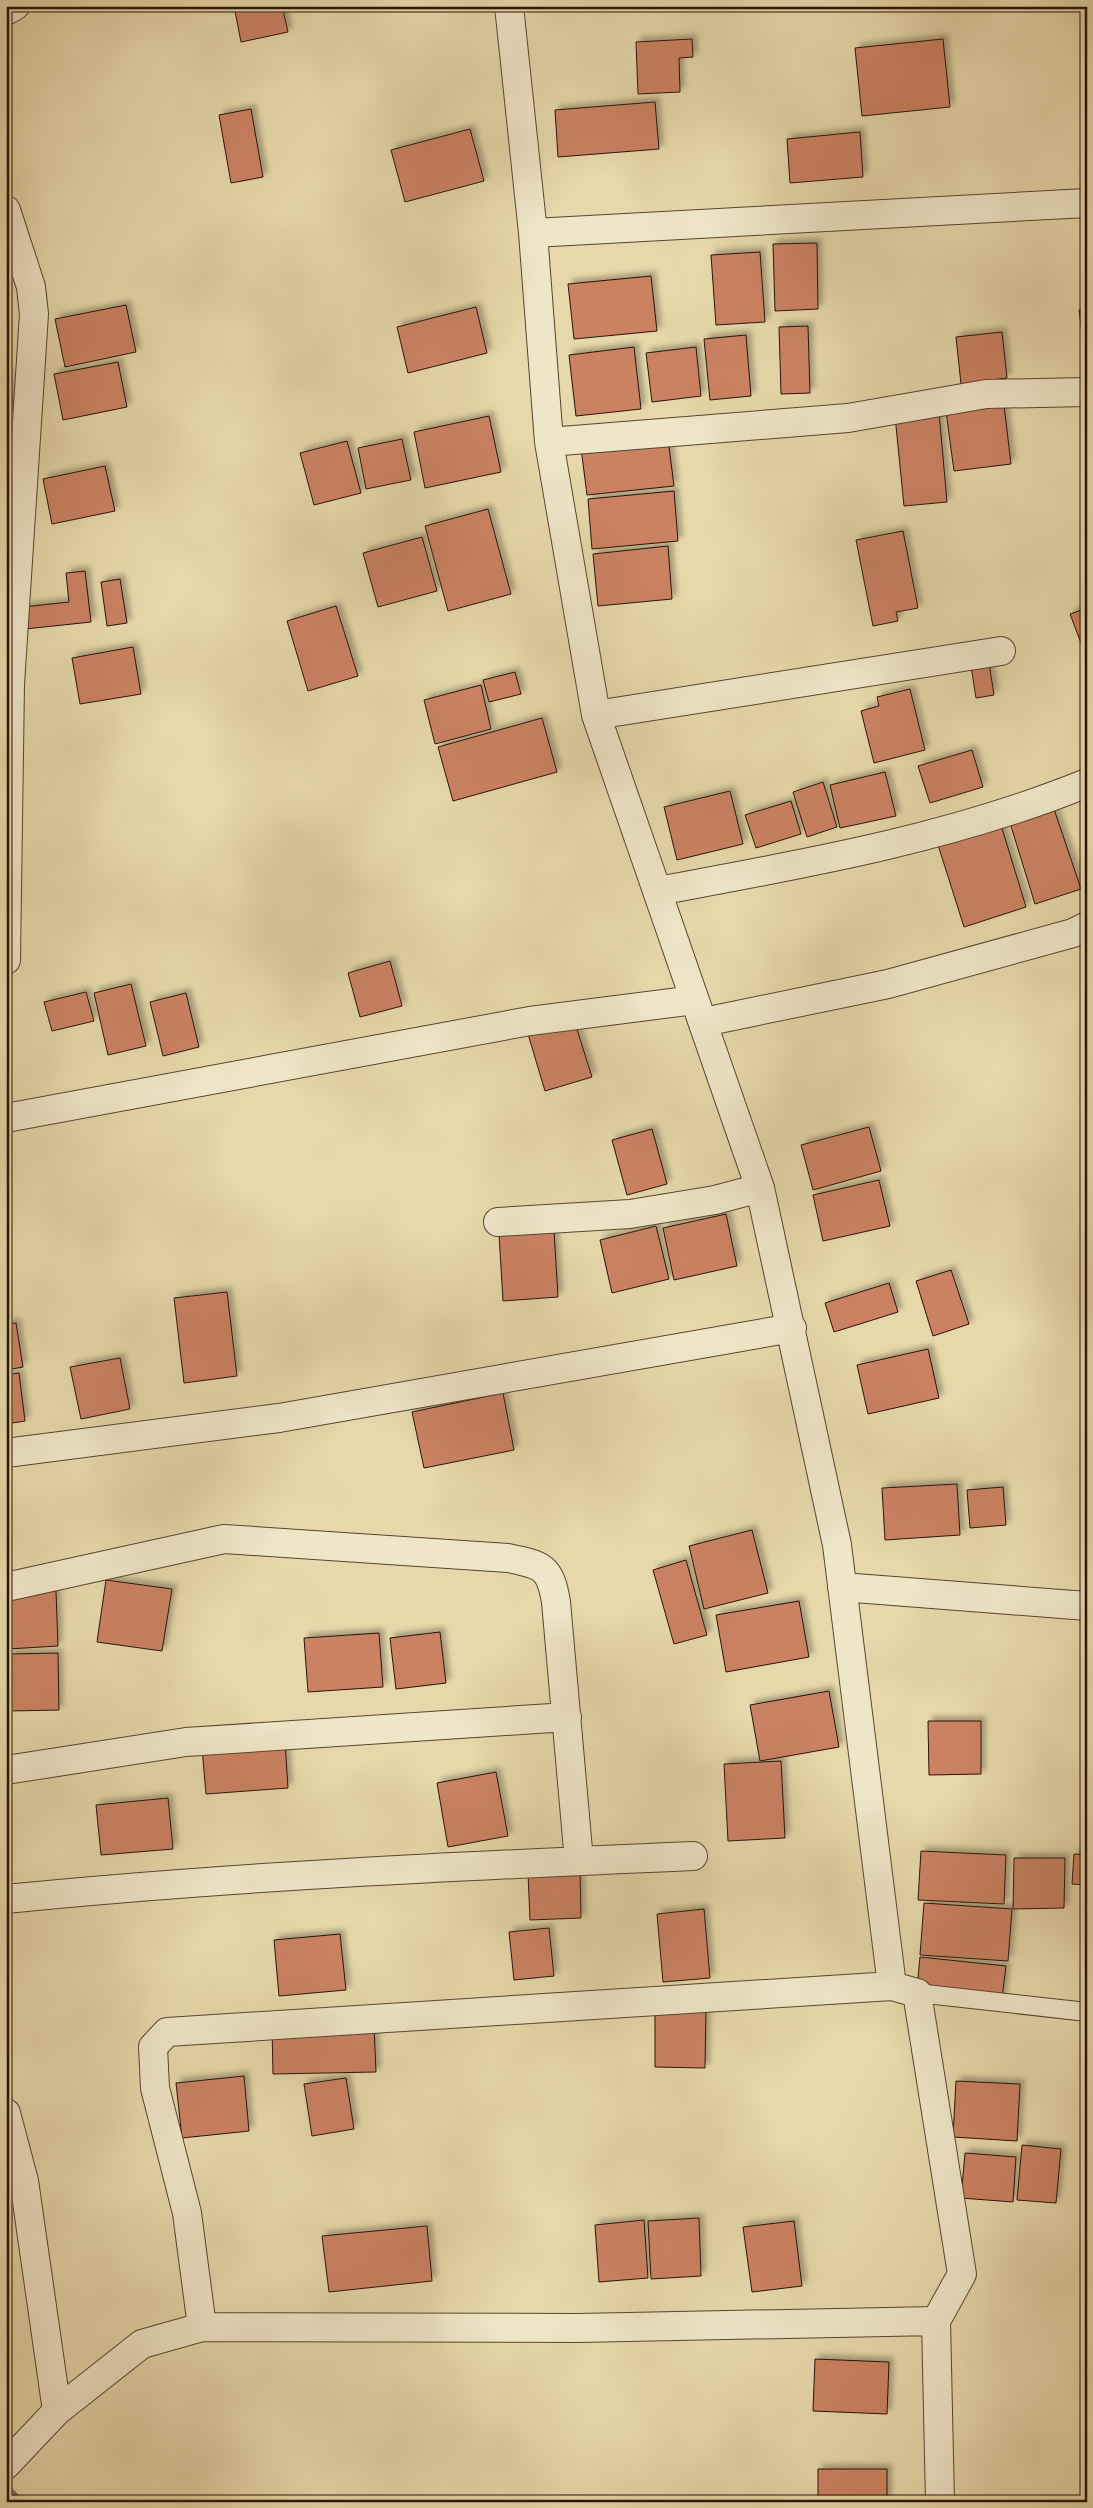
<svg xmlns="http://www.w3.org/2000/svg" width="1093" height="2508" font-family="'IM FELL Double Pica',serif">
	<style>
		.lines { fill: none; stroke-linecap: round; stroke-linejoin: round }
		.stream { stroke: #6a7769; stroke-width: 11 }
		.building { fill: #cb8264; stroke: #281307; filter: url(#shadow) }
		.lane-casing { stroke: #584430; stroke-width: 20 }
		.street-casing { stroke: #584430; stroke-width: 30 }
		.lane { stroke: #efe6c8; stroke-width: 18 }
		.street { stroke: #efe6c8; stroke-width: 28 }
	</style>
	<defs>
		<filter id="shadow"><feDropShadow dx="4.5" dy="-4.5" stdDeviation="2.5" flood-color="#0004"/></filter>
	</defs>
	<rect width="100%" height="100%" fill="#e6d8aa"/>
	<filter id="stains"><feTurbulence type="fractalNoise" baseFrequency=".004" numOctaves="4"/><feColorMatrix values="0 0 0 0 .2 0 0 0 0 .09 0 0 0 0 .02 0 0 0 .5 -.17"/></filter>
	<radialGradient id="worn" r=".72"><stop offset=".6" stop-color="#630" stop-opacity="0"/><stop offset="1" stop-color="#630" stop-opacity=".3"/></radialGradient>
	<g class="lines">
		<path class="stream" d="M6,2490L18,2502"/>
	</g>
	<path class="building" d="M234,6H282L288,32L241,42Z
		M692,39L693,57L679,58L680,92L638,94L636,42Z
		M943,39L950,107L862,116L855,48Z
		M655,102L659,149L558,157L555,110Z
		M251,109L263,177L231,183L219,115Z
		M470,129L484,181L405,202L391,150Z
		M860,132L863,177L790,183L787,139Z
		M817,243L818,309L775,311L773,244Z
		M760,252L765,322L716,325L711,255Z
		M651,276L657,331L574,339L568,284Z
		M126,305L136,352L65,367L55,319Z
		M476,307L487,353L408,373L397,327Z
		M1087,309V367H1086L1079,310Z
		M808,326L810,393L781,394L779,327Z
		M1002,332L1007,378L961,384L956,337Z
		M746,335L751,396L710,400L704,339Z
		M634,347L641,409L576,416L569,355Z
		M696,347L701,396L652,402L646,353Z
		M118,362L127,407L63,420L54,374Z
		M6,367L14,409L6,410Z
		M1004,405L1011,464L954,471L946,412Z
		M939,412L947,502L904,506L895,416Z
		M489,416L501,472L425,488L414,432Z
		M402,439L411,480L366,489L358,448Z
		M668,439L674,486L587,495L581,448Z
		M347,441L361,493L314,505L300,453Z
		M105,466L115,511L52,524L43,479Z
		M674,491L678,541L592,549L588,499Z
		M488,509L511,594L448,611L425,526Z
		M903,531L918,608L896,612L898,621L873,626L856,540Z
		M422,537L437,591L378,607L363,553Z
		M668,546L672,599L598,606L593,554Z
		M85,571L91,622L25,629L23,607L69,602L66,573Z
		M120,579L127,623L107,626L101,582Z
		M336,606L358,676L308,691L287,621Z
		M1087,608V641L1081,643L1070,614Z
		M133,647L141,694L80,704L72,658Z
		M989,663L994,695L976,698L971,666Z
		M515,672L521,694L489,702L483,680Z
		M481,685L491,729L435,744L424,700Z
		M910,689L925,750L874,763L861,711L879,706L877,697Z
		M542,718L557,772L453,801L438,747Z
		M972,750L983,787L930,803L918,766Z
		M885,772L896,816L840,828L830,785Z
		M823,782L837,827L807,837L793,792Z
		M730,791L743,844L677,860L664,807Z
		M791,801L801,834L756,848L745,815Z
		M1054,809L1081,889L1035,904L1010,823Z
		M1001,825L1026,907L964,927L938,845Z
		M390,961L402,1006L360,1017L348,973Z
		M131,984L146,1046L108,1055L94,993Z
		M86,992L94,1021L52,1031L44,1002Z
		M186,993L199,1047L163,1056L150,1002Z
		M574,1020L592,1077L545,1091L528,1034Z
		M869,1127L881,1171L813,1190L801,1145Z
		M652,1129L667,1184L627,1195L612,1140Z
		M879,1180L890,1226L823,1241L813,1195Z
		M726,1214L737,1266L674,1280L663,1228Z
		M656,1226L669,1279L612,1293L600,1240Z
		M554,1230L558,1297L503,1301L499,1234Z
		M951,1270L969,1324L933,1336L916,1281Z
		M889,1283L898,1312L834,1332L825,1303Z
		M227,1292L237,1376L184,1383L174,1298Z
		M16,1323L23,1367L6,1370V1324Z
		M928,1349L939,1398L868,1414L857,1365Z
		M120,1358L130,1409L81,1419L70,1367Z
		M19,1373L25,1421L6,1424V1375Z
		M503,1393L514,1450L424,1468L412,1412Z
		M957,1484L960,1535L885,1540L882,1488Z
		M1003,1487L1006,1525L970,1528L967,1490Z
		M752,1530L768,1593L704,1609L689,1546Z
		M686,1560L707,1635L674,1644L653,1570Z
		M106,1580L172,1589L162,1651L97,1642Z
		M56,1591L58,1646L8,1649L6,1594Z
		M799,1601L809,1657L726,1672L716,1615Z
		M440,1632L446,1683L396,1689L390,1638Z
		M379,1633L383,1687L308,1692L304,1638Z
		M58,1653L59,1710L10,1711L9,1654Z
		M829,1691L839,1747L760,1761L750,1705Z
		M928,1721H981V1774L929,1775Z
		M285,1742L288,1788L206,1794L202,1748Z
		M781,1761L785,1838L728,1841L724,1764Z
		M496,1772L508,1836L448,1847L437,1783Z
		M168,1798L173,1849L101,1855L96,1805Z
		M921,1851L1006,1855L1004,1904L918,1900Z
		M1074,1854L1087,1855V1885L1072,1884Z
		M1014,1858H1065L1064,1908L1013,1909Z
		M580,1870L581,1918L530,1920L528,1873Z
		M924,1903L1012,1909L1008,1961L920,1955Z
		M704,1909L710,1978L663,1982L657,1914Z
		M549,1928L554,1976L514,1980L509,1932Z
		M340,1934L346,1990L279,1996L274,1940Z
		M920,1957L1006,1966L1001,2007L916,1999Z
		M655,2008L706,2009L705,2068L655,2067Z
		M374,2025L376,2072L273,2074L272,2028Z
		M244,2076L249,2131L182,2138L176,2083Z
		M346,2078L354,2129L312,2136L304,2084Z
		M956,2081L1020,2084L1017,2141L953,2137Z
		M1022,2145L1061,2149L1056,2203L1017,2200Z
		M965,2153L1016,2157L1013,2202L961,2198Z
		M699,2218L701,2276L651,2279L648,2221Z
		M644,2220L648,2278L599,2282L595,2225Z
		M794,2221L802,2286L752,2292L743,2227Z
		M427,2226L432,2281L329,2292L322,2236Z
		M815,2359L889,2362L887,2414L813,2411Z
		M818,2469H887V2502H818Z"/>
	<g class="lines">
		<g class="lane-casing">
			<path id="lane" d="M917,1993L1087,2012"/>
		</g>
		<g class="street-casing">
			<path id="street" d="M509,6L533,233L549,442L596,715L760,1188L837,1545L892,1986L917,1993L962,2274L936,2321L940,2502
				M6,11L15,6
				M6,210L31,287L34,314L10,684L6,960
				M533,233L1087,203
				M549,442L848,418L986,394L1087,392
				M596,715L1001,651
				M658,891C804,864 949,839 1087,783
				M704,1022L888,984L1073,933L1087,926
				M6,1118L530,1021L695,1000
				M498,1222L630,1214L715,1200L760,1188
				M6,1453L279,1418L792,1328
				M6,1587L224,1539L508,1558C542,1565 550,1566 556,1602L579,1861
				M842,1587L1087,1606
				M6,1770L186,1742L567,1717
				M6,1899C235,1876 464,1866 693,1856
				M6,2113L24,2181L57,2411
				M202,2327L187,2213L155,2088L153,2047L167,2032L892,1986
				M6,2465L57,2411L142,2344L202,2327L578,2328L936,2321"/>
		</g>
		<use href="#lane" class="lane"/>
		<use href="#street" class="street"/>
	</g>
	<rect width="1093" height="2508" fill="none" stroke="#e6d8aa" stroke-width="25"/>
	<rect x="8" y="8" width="1078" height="2493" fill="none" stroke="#281307" stroke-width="2.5"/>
	<rect x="12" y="12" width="1068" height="2483" fill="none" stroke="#281307"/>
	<rect width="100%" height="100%" filter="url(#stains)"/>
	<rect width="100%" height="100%" fill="url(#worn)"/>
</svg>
